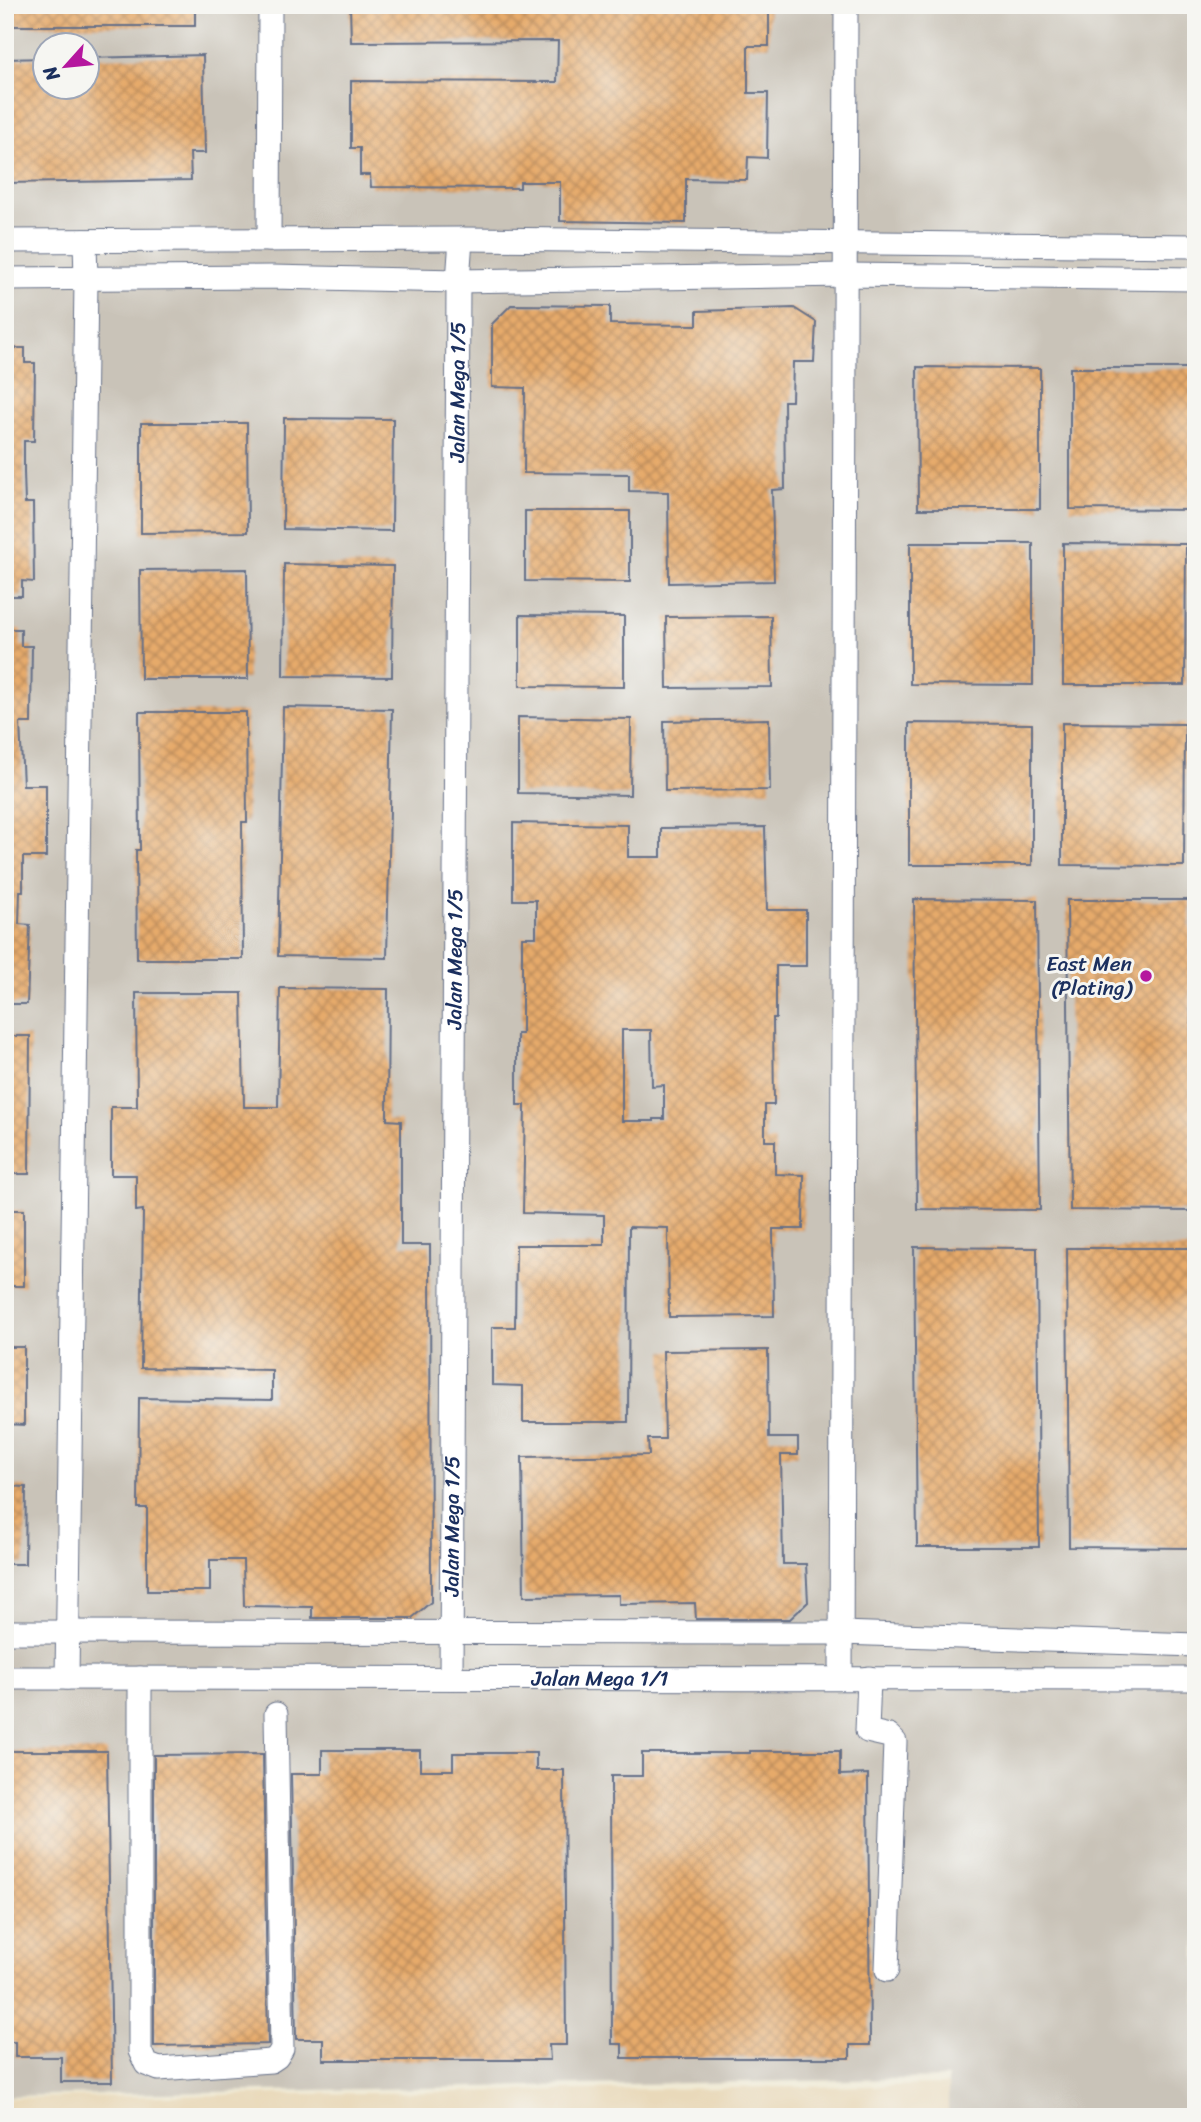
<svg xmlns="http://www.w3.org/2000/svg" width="1201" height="2122" font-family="Sriracha,sans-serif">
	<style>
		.built { fill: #e9d9ba }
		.industrial { fill: #c9c3b8; fill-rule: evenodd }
		.building { fill: url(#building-cross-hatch); fill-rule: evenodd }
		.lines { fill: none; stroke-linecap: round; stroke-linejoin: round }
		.minor-casing { stroke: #667088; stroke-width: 25 }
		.minor { stroke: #fff; stroke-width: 23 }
		.poi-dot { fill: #b5179e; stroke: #f6f6f2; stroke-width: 2.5 }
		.labels { text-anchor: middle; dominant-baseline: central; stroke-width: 6; stroke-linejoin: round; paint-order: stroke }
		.street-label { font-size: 21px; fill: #1b2f5e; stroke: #f6f6f2 }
		.poi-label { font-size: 21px; fill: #1b2f5e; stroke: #f6f6f2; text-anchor: end }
	</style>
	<defs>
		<pattern id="building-cross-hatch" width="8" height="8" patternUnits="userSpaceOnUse" patternTransform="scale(1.75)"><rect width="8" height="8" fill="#e6aa6b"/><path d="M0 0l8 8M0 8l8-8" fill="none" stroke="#ba8b5b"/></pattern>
	</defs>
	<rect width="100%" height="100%" fill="#f6f6f2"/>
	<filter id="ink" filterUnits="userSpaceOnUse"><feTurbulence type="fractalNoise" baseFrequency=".0143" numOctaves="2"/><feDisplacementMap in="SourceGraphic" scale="14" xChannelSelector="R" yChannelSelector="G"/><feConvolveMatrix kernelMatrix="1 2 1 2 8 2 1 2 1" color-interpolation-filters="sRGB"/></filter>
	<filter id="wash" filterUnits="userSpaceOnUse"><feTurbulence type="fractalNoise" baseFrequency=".00686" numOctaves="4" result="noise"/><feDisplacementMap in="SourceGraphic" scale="28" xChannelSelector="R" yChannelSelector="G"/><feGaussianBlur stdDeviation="1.57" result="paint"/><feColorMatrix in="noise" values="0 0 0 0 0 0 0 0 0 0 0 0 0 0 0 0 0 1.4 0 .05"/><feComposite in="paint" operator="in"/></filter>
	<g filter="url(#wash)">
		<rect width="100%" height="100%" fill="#f0ead5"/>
		<path class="built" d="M948,2085V2117H5V2098Z"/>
		<path class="industrial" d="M5,5H1196V2117H948V2078L5,2096ZM46,46H88V88H46Z"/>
		<g id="blocks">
			<path class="building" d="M5,5H195V26H5Z
				M350,5H769V46H748V93H768L767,158L748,157L747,180L686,179V223L560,221V182H520V188L371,187L370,175H360V148H351V81L557,82L558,41L351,42Z
				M203,55L205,153H190L191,180L5,183V59L46,58V88H88V58Z
				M511,305L610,306V324L697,325V311L794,308L816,322L814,362H793L792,401H784L785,489L772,490L774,581L669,583L668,492L629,491V474L524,473L525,388L492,387V324Z
				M5,348H25V363H35L34,441H24V472L25,503H33L34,582L22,581V596H5Z
				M917,367L1040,368V509H918Z
				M1070,368H1193V510L1070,509Z
				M284,418L393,419L392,531L283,529Z
				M141,423H247L248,532L141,533Z
				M525,511H630V582L525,581Z
				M910,543H1033V685L910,684Z
				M1063,543L1186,544L1185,685H1063Z
				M284,564L393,566L392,677L283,676Z
				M247,569L248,679H141L140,570Z
				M520,615L624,616V687L520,686Z
				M771,616L772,687L667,688L666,617Z
				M5,629H21V646H32L31,723H20L23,785H46V857H23V891H20L19,924L30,925L27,1004H5Z
				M283,707L392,709L387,958L278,956Z
				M139,712H246L247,822H242L243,959H137L136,850H140Z
				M518,717L631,719L630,795L518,793Z
				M769,719L770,790L665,791L664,721Z
				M909,723L1032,724V865H909Z
				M1062,723L1185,724L1184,866L1062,865Z
				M513,823L628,825V857H661V828L765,827L767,910H806V966H776V1018H773L774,1105H765V1141H775V1174L804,1175L803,1229H773L774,1316L669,1317L668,1228L629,1227L628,1422H523V1386L492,1385V1327H515L516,1245H604V1215L523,1213L525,1105H517V1034H522V937H536V900H513ZM622,1030H651L652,1086L664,1085V1119H654V1121H622Z
				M914,899L1037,900L1040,1210L917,1209Z
				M1067,900H1190L1192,1211L1070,1210Z
				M280,988L388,989L387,1120L401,1121V1245H430L431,1602L412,1618H312V1607L244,1606L243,1560H210V1591H147V1508H138L139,1398L272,1400V1370L141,1368L143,1210L136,1211V1175H111V1107H137L136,993H242L244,1107H278Z
				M5,1036H30L29,1174H5Z
				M5,1210H24V1286H5Z
				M914,1247L1037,1248L1039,1547H917Z
				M1067,1248H1189L1192,1548L1069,1547Z
				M5,1347H24V1425L5,1424Z
				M768,1350L769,1438H798V1455H781L783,1564H806L808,1602L790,1619H696L695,1603L619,1604V1595L524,1596L522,1457L649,1455L648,1439H665L663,1351Z
				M5,1486L26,1487L25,1564H5Z
				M322,1750H420V1770H453V1753H536V1770H564L566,2045H549L550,2060H323V2039H296L291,1774H322Z
				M5,1751H107L112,2082H61V2057H15V2042H5Z
				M750,1751H840V1775L868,1774L870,2045H850V2058H622V2044H612L611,1776H642V1753H750Z
				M263,1754L268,2044L154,2046V1755Z"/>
		</g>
	</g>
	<g filter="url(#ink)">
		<use href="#blocks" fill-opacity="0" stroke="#667088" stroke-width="2"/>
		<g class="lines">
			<g class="minor-casing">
				<g id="minor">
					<path d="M269,240L270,5"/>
					<path d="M5,241L461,239L1196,246"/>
					<path d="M5,279L271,277L458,281L845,275L1196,279"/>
					<path d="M5,1632L841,1633L1196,1645"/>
					<path id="s1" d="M5,1678L1196,1679"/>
					<path d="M67,1678L86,280L85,241"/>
					<path d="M140,1678V2051L146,2064L159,2069L271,2061L277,2057L282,2049L276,1714"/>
					<path id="s2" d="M451,1678L458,281L461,239"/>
					<path d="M841,1678L846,5"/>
					<path d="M869,1678L867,1731L889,1736L895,1742L887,1970"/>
				</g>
			</g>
			<use href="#minor" class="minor"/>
		</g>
	</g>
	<circle class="poi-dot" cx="1146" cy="976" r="7"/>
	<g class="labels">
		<g class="street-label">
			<text stroke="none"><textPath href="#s2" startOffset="1286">Jalan Mega 1/5</textPath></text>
			<text stroke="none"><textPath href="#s2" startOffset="719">Jalan Mega 1/5</textPath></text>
			<text stroke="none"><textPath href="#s2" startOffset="152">Jalan Mega 1/5</textPath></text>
			<text stroke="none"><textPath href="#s1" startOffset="595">Jalan Mega 1/1</textPath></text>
		</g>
		<g class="poi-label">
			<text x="1132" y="964">East Men<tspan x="1132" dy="24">(Plating)</tspan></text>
		</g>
	</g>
	<rect width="1201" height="2122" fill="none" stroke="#f6f6f2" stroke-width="28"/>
	<g transform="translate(66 66) rotate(243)"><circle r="33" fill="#f6f6f2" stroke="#9ea6b7" stroke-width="2"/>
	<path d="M0-5L12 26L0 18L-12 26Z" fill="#b5179e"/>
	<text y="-10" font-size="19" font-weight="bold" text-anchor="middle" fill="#1b2f5e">N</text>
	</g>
</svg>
